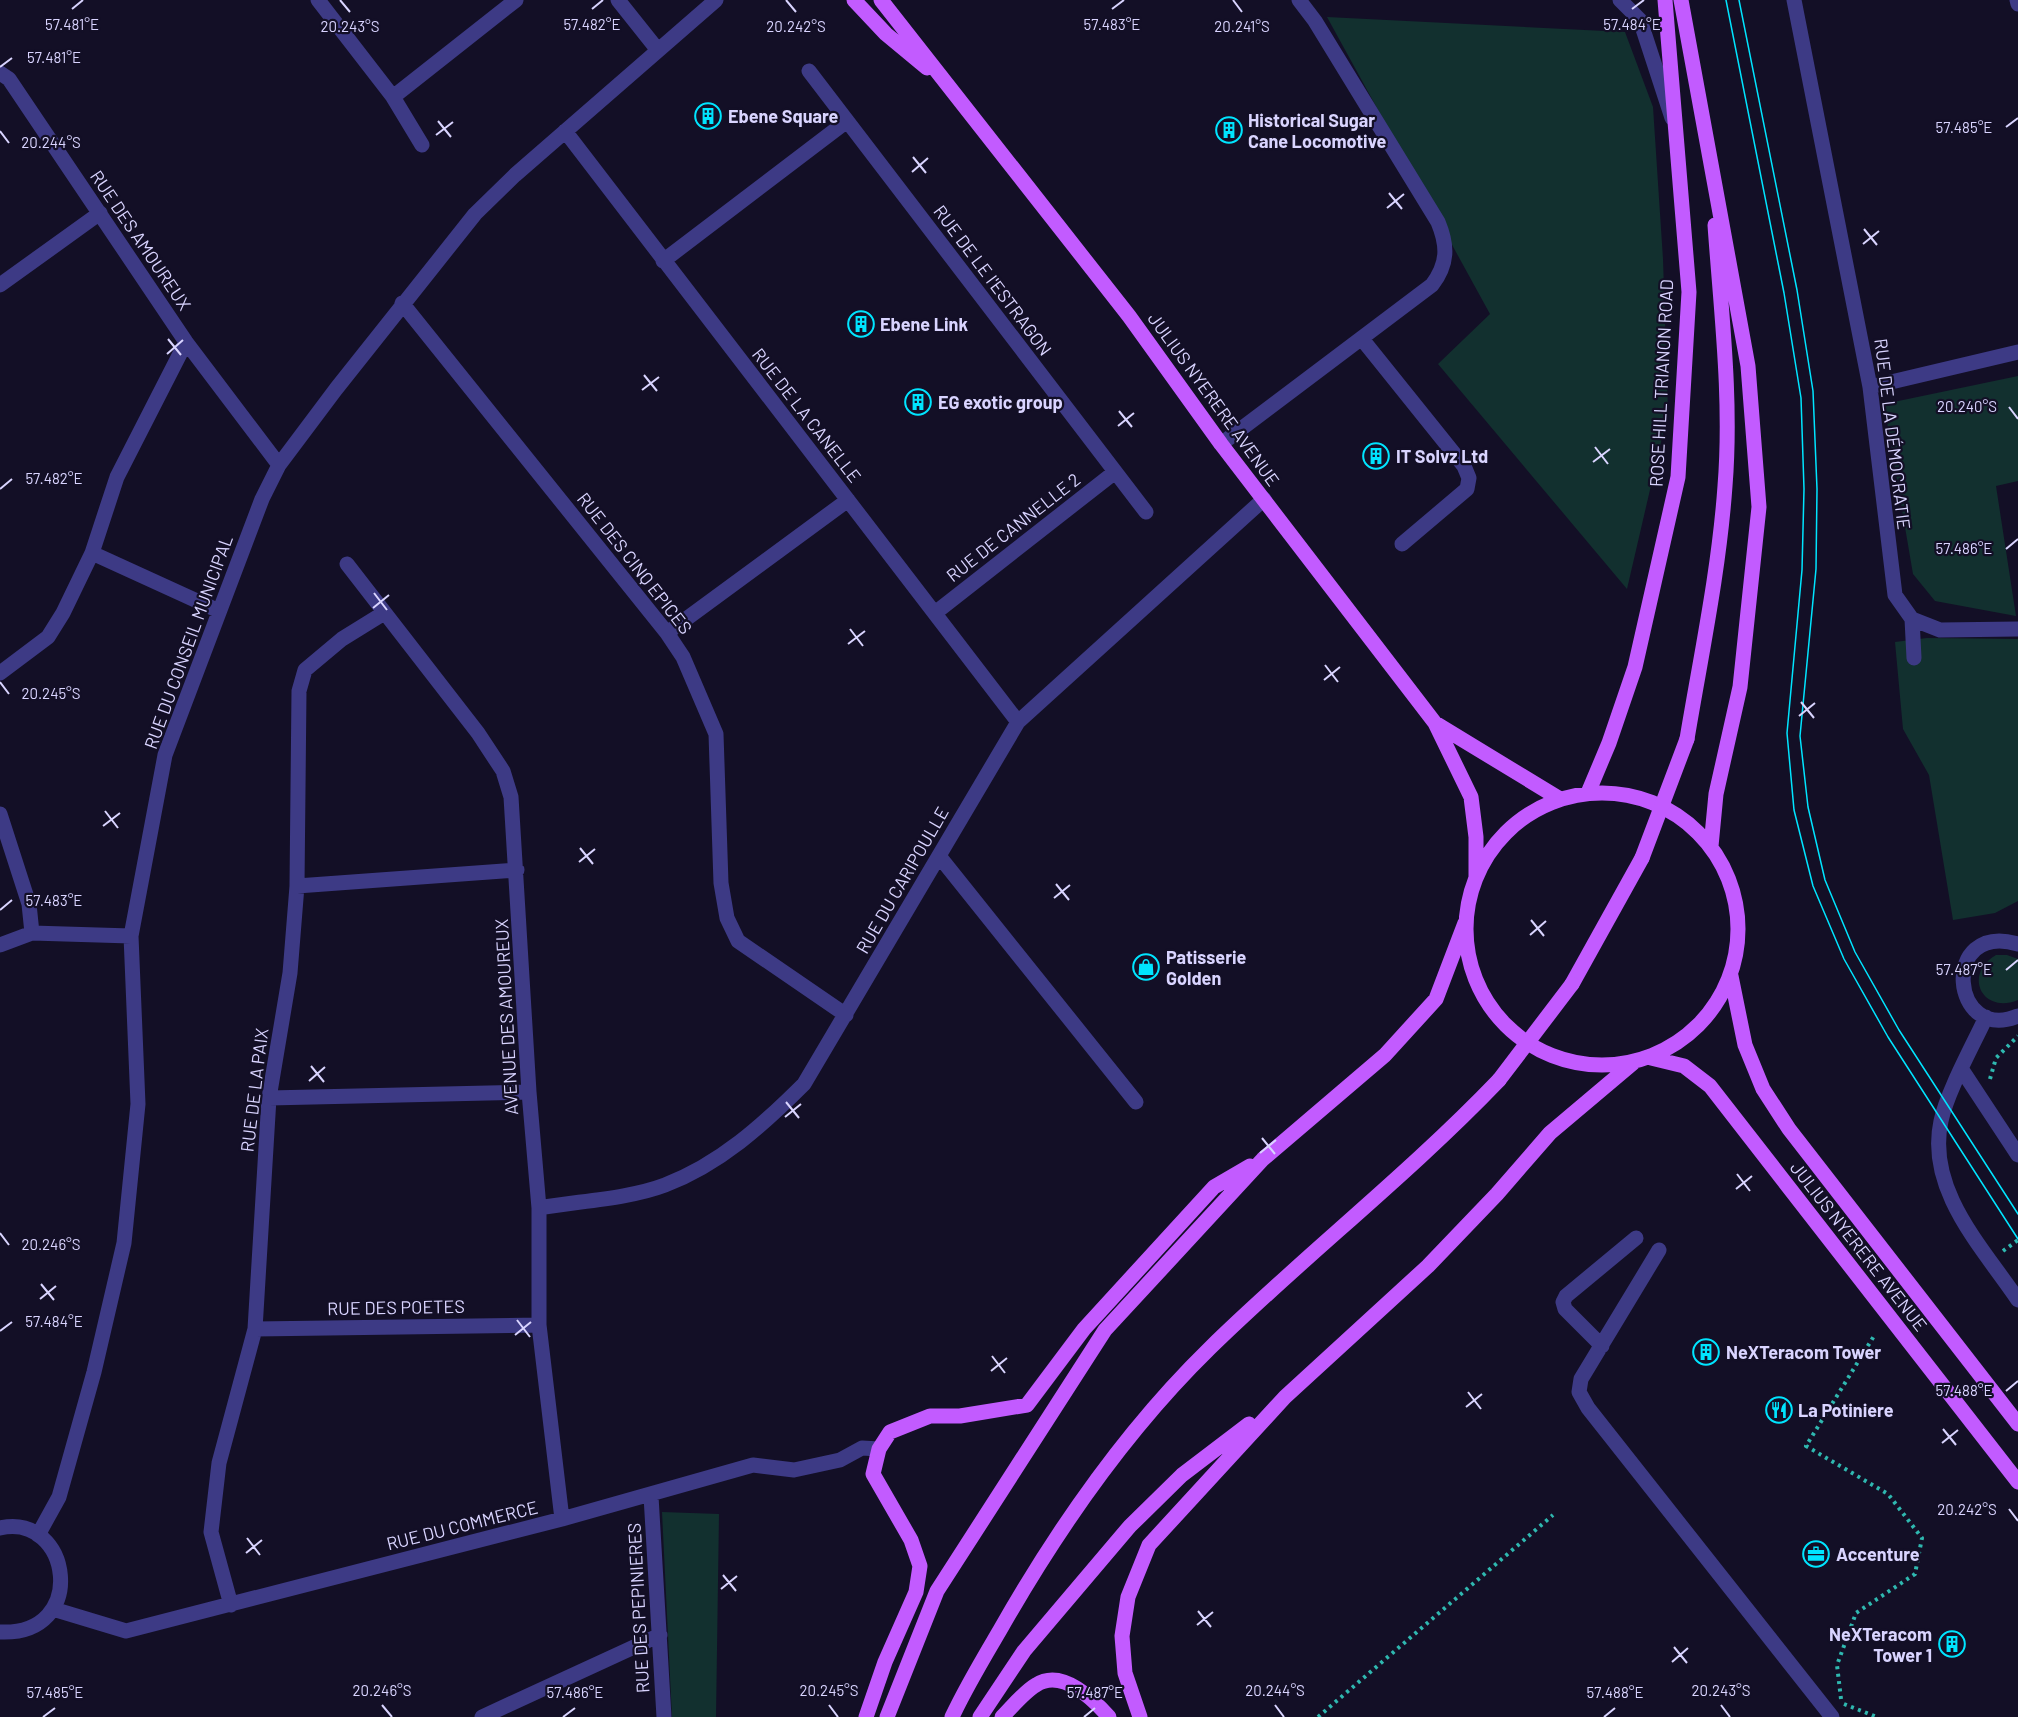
<svg xmlns="http://www.w3.org/2000/svg" width="2018" height="1717" font-family="Barlow,sans-serif">
	<style>
		.green { fill: #12302f }
		.lines { fill: none; stroke-linecap: round; stroke-linejoin: round }
		.path { stroke: #2fb8b0; stroke-width: 4; stroke-dasharray: 3 4.5; stroke-linecap: butt }
		.minor { stroke: #3d3a85; stroke-width: 15 }
		.major { stroke: #c25bff; stroke-width: 15 }
		.tram { stroke: #00e5ff; stroke-width: 1.5 }
		.major-bridge { stroke: #c25bff; stroke-width: 15 }
		.ticks { fill: none; stroke: #d9d4ff; stroke-width: 2 }
		.labels { text-anchor: middle; dominant-baseline: central; stroke-width: 4.5; stroke-linejoin: round; paint-order: stroke }
		.poi-label { font-size: 18px; font-weight: bold; fill: #d9d4ff; stroke: #130f26; text-anchor: start }
		.street-label { font-size: 18px; fill: #d9d4ff; stroke: #130f26 }
		.ticks-label { font-size: 15px; text-anchor: middle; fill: #d9d4ff; stroke: #130f26; stroke-width: 4.5; stroke-linejoin: round; paint-order: stroke }
	</style>
	<rect width="100%" height="100%" fill="#130f26"/>
	<path class="green" d="M1327,17L1625,32L1653,107L1663,259L1668,412L1627,589L1438,364L1490,314Z
		M2018,376V481L1996,486L2016,616L1935,601L1913,574L1884,404Z
		M1927,638L2018,639V901L1995,913L1953,920L1929,775L1903,729L1895,642Z
		M1996,955H2007L2018,959V1000C1983,1015 1962,975 1996,955Z
		M662,1512L719,1514L716,1717H672Z"/>
	<g class="lines">
		<path class="path" d="M1990,1079L1996,1058L2018,1036
			M2003,1251L2018,1240
			M1841,1699L1837,1665L1856,1613L1915,1574L1922,1538L1888,1494L1806,1446L1874,1336
			M1844,1704L1877,1717
			M1318,1717L1553,1515"/>
		<path class="minor" d="M318,0L393,97L422,145
			M618,0L657,49
			M1620,0L1640,20L1672,118
			M1794,0L1870,387L1895,595L1912,619L1914,658
			M2017,0L2018,4
			M809,71L1146,512
			M0,73L9,79L186,342L279,465
			M393,97L516,0
			M565,131L1018,722
			M663,261L847,121
			M0,285L100,213
			M402,303L667,633L683,657L716,734L721,883L727,918L738,941L846,1015
			M1362,339L1464,466L1469,478L1467,489L1402,544
			M1870,387L2018,352
			M1221,444L1432,285C1448,264 1448,246 1438,222L1315,21L1299,0
			M92,553L219,611
			M347,564L478,733L503,771L511,797L529,1092L539,1208V1325L562,1519
			M935,613L1115,472
			M1912,619L1940,630L2018,629
			M667,633L848,500
			M0,673L48,637L63,613L92,553L117,477L186,342
			M0,814L29,904L32,933
			M939,856L1136,1102
			M297,886L517,870
			M2018,944C1939,921 1951,1044 2018,1016
			M0,945L32,933L131,936
			M1986,1017C1973,1045 1947,1092 1941,1121C1926,1190 1983,1248 2018,1300
			M1962,1070L2018,1155
			M269,1098L529,1092
			M539,1208C578,1201 628,1199 665,1185C720,1164 763,1125 804,1084L1018,722L1264,499
			M1659,1250L1581,1379L1579,1392L1588,1408L1832,1717
			M255,1329L539,1325
			M1602,1346L1565,1309L1563,1302L1566,1296L1636,1238
			M651,1496L664,1717
			M0,1528C71,1512 90,1636 0,1632
			M38,1535L59,1497L94,1372L124,1243L138,1104L131,936L165,755L262,499L279,465L336,389L475,214L515,175L716,0
			M231,1605L211,1532L219,1463L255,1329L269,1098L290,973L297,886L299,691L305,670L342,639L384,613
			M53,1609L126,1631L562,1519L753,1465L794,1470L840,1460L862,1448L879,1449
			M482,1717L660,1635"/>
		<path class="major" d="M854,0L886,34L927,68
			M881,0L1129,316L1221,444L1435,723L1471,797L1476,837V877
			M1681,0L1748,366L1759,507L1740,687L1716,794L1711,846
			M1435,723L1560,799
			M1687,739C1701,655 1719,571 1725,486C1732,399 1721,311 1715,225
			M1466 929a136 136 0 1 1 272 0a136 136 0 1 1-272 0Z
			M1588,793L1609,743L1635,667L1678,477L1689,292L1665,0
			M1731,976L1745,1045L1763,1089L1789,1129L2018,1424
			M1572,984L1642,858
			M1651,1058L1684,1066L1710,1086L2018,1482
			M866,1717L885,1662L916,1592L920,1566L911,1540L873,1474L879,1449L890,1432L930,1416H960L1027,1405L1084,1329L1214,1187L1250,1166
			M887,1717L937,1591L1105,1330L1263,1159L1385,1055L1436,999L1465,923
			M952,1717C966,1687 983,1659 1000,1630C1058,1528 1126,1430 1210,1348C1304,1256 1408,1175 1499,1080
			M980,1717L1024,1651L1130,1526L1182,1475L1249,1424
			M1002,1717C1012,1707 1024,1692 1036,1685C1062,1668 1093,1699 1109,1717
			M1140,1717L1125,1673L1122,1636L1128,1597L1149,1545L1285,1397L1428,1266L1497,1194L1550,1133L1633,1063"/>
		<path class="tram" d="M1726,0L1784,293L1801,398L1804,489L1802,570L1787,733L1794,810L1813,886L1844,959L1888,1037L2018,1239
			M1739,0L1797,290L1813,391L1817,489L1816,569L1800,736L1808,807L1825,880L1855,952L1899,1030L2018,1214"/>
		<path class="major-bridge" d="M1642,858L1687,739
			M1499,1080L1572,984"/>
	</g>
	<path class="ticks" d="M340,0L350,12M786,0L796,12M1233,0L1242,12M72,9L83,0M592,9L603,0M1112,9L1124,0M1632,9L1644,0M0,67L12,58M438,121L451,137M2006,127L2018,118M0,131L9,143M436,135L453,122M913,157L926,173M912,172L928,158M1389,193L1402,209M1387,208L1404,194M1864,229L1877,245M1863,244L1879,231M168,339L181,355M167,354L183,340M644,375L657,391M642,390L659,377M2009,407L2018,419M1119,411L1132,427M1118,426L1134,413M1595,447L1608,464M1593,462L1610,449M0,489L12,479M2006,549L2018,539M374,593L387,610M373,608L389,595M850,629L863,646M848,644L865,631M1325,665L1338,682M1324,680L1340,667M0,682L9,694M1801,702L1814,718M1799,716L1815,703M105,811L118,828M103,826L120,813M580,848L593,864M579,862L595,849M1056,884L1069,900M1054,898L1070,885M0,910L12,900M1531,920L1544,936M1530,935L1546,921M2006,970L2018,960M311,1066L324,1082M309,1081L325,1067M786,1102L799,1118M785,1117L801,1104M1262,1138L1275,1154M1260,1153L1276,1140M1737,1174L1750,1191M1736,1189L1752,1176M0,1233L9,1245M41,1284L54,1300M40,1299L56,1286M517,1320L530,1337M0,1331L12,1322M515,1335L531,1322M992,1356L1005,1373M991,1371L1007,1358M2006,1391L2018,1381M1468,1392L1481,1409M1466,1407L1482,1394M1943,1429L1956,1445M1942,1443L1958,1430M2009,1509L2018,1521M247,1538L260,1555M246,1553L262,1540M723,1575L736,1591M721,1589L737,1576M1198,1611L1211,1627M1197,1625L1213,1612M1674,1647L1687,1663M1672,1662L1688,1648M382,1705L392,1717M829,1705L838,1717M1275,1705L1284,1717M1721,1705L1730,1717M43,1717L55,1708M563,1717L575,1708M1084,1717L1095,1708M1604,1717L1615,1708"/>
	<defs>
		<g id="building-ring" transform="scale(1.35)"><circle r="9.5" fill="#130f26" stroke="#00e5ff" stroke-width="1.5"/><path d="M-4-6H4V6H1V3H-1V6H-4ZM-2.5-4.3h1.7v1.8h-1.7ZM.8-4.3h1.7v1.8H.8ZM-2.5-1h1.7V.8h-1.7ZM.8-1h1.7V.8H.8Z" fill="#00e5ff"/></g>
		<g id="shop-ring" transform="scale(1.35)"><circle r="9.5" fill="#130f26" stroke="#00e5ff" stroke-width="1.5"/><path d="M-5-2.5h2.3a2.7 3.5 0 0 1 5.4 0H5L5.5 6h-11ZM-1.5-2.5h3a1.5 2.3 0 0 0-3 0Z" fill="#00e5ff"/></g>
		<g id="restaurant-ring" transform="scale(1.35)"><circle r="9.5" fill="#130f26" stroke="#00e5ff" stroke-width="1.5"/><path d="M-5-6h1v4h1v-4h1v4h1v-4h1v5L-1.5 .5V6h-2V.5L-5-1ZM5-6V6H3V1.5H1.5Q1.5-4 5-6Z" fill="#00e5ff"/></g>
		<g id="office-ring" transform="scale(1.35)"><circle r="9.5" fill="#130f26" stroke="#00e5ff" stroke-width="1.5"/><path d="M-6-3h4V-5.5h4V-3h4V5H-6ZM-1-4.5V-3h2v-1.5ZM-6 0V1H6V0Z" fill="#00e5ff"/></g>
	</defs>
	<g fill-rule="evenodd">
		<use href="#building-ring" x="708" y="116"/>
		<use href="#building-ring" x="1229" y="130"/>
		<use href="#building-ring" x="861" y="324"/>
		<use href="#building-ring" x="918" y="402"/>
		<use href="#building-ring" x="1376" y="456"/>
		<use href="#shop-ring" x="1146" y="967"/>
		<use href="#building-ring" x="1706" y="1352"/>
		<use href="#restaurant-ring" x="1779" y="1410"/>
		<use href="#office-ring" x="1816" y="1554"/>
		<use href="#building-ring" x="1952" y="1644"/>
	</g>
	<g class="labels">
		<g class="poi-label">
			<text x="728" y="116">Ebene Square</text>
			<text x="1248" y="120">Historical Sugar<tspan x="1248" dy="21">Cane Locomotive</tspan></text>
			<text x="880" y="324">Ebene Link</text>
			<text x="938" y="402">EG exotic group</text>
			<text x="1396" y="456">IT Solvz Ltd</text>
			<text x="1166" y="957">Patisserie<tspan x="1166" dy="21">Golden</tspan></text>
			<text x="1726" y="1352">NeXTeracom Tower</text>
			<text x="1798" y="1410">La Potiniere</text>
			<text x="1836" y="1554">Accenture</text>
			<text x="1932" y="1634" text-anchor="end">NeXTeracom<tspan x="1932" dy="21">Tower 1</tspan></text>
		</g>
		<g class="street-label">
			<text transform="translate(141 240) rotate(56)">RUE DES AMOUREUX</text>
			<text transform="translate(993 280) rotate(53)">RUE DE LE I'ESTRAGON</text>
			<text transform="translate(1661 383) rotate(-87)">ROSE HILL TRIANON ROAD</text>
			<text transform="translate(1214 399) rotate(54)">JULIUS NYERERE AVENUE</text>
			<text transform="translate(807 415) rotate(52)">RUE DE LA CANELLE</text>
			<text transform="translate(1893 434) rotate(83)">RUE DE LA DÉMOCRATIE</text>
			<text transform="translate(1013 527) rotate(-38)">RUE DE CANNELLE 2</text>
			<text transform="translate(635 563) rotate(52)">RUE DES CINQ EPICES</text>
			<text transform="translate(188 642) rotate(-70)">RUE DU CONSEIL MUNICIPAL</text>
			<text transform="translate(902 880) rotate(-60)">RUE DU CARIPOULLE</text>
			<text transform="translate(506 1017) rotate(-93)">AVENUE DES AMOUREUX</text>
			<text transform="translate(254 1090) rotate(-83)">RUE DE LA PAIX</text>
			<text transform="translate(1859 1246) rotate(52)">JULIUS NYERERE AVENUE</text>
			<text transform="translate(396 1307) rotate(-1)">RUE DES POETES</text>
			<text transform="translate(462 1525) rotate(-14)">RUE DU COMMERCE</text>
			<text transform="translate(638 1608) rotate(-93)">RUE DES PEPINIERES</text>
		</g>
	</g>
	<g class="ticks-label">
		<text x="72" y="30">57.481°E</text>
		<text x="1112" y="30">57.483°E</text>
		<text x="592" y="30">57.482°E</text>
		<text x="1632" y="30">57.484°E</text>
		<text x="350" y="32">20.243°S</text>
		<text x="796" y="32">20.242°S</text>
		<text x="1242" y="32">20.241°S</text>
		<text x="54" y="63">57.481°E</text>
		<text x="1964" y="133">57.485°E</text>
		<text x="51" y="148">20.244°S</text>
		<text x="1967" y="412">20.240°S</text>
		<text x="54" y="484">57.482°E</text>
		<text x="1964" y="554">57.486°E</text>
		<text x="51" y="699">20.245°S</text>
		<text x="54" y="906">57.483°E</text>
		<text x="1964" y="975">57.487°E</text>
		<text x="51" y="1250">20.246°S</text>
		<text x="54" y="1327">57.484°E</text>
		<text x="1964" y="1396">57.488°E</text>
		<text x="1967" y="1515">20.242°S</text>
		<text x="382" y="1696">20.246°S</text>
		<text x="829" y="1696">20.245°S</text>
		<text x="1275" y="1696">20.244°S</text>
		<text x="1721" y="1696">20.243°S</text>
		<text x="55" y="1698">57.485°E</text>
		<text x="575" y="1698">57.486°E</text>
		<text x="1095" y="1698">57.487°E</text>
		<text x="1615" y="1698">57.488°E</text>
	</g>
</svg>
